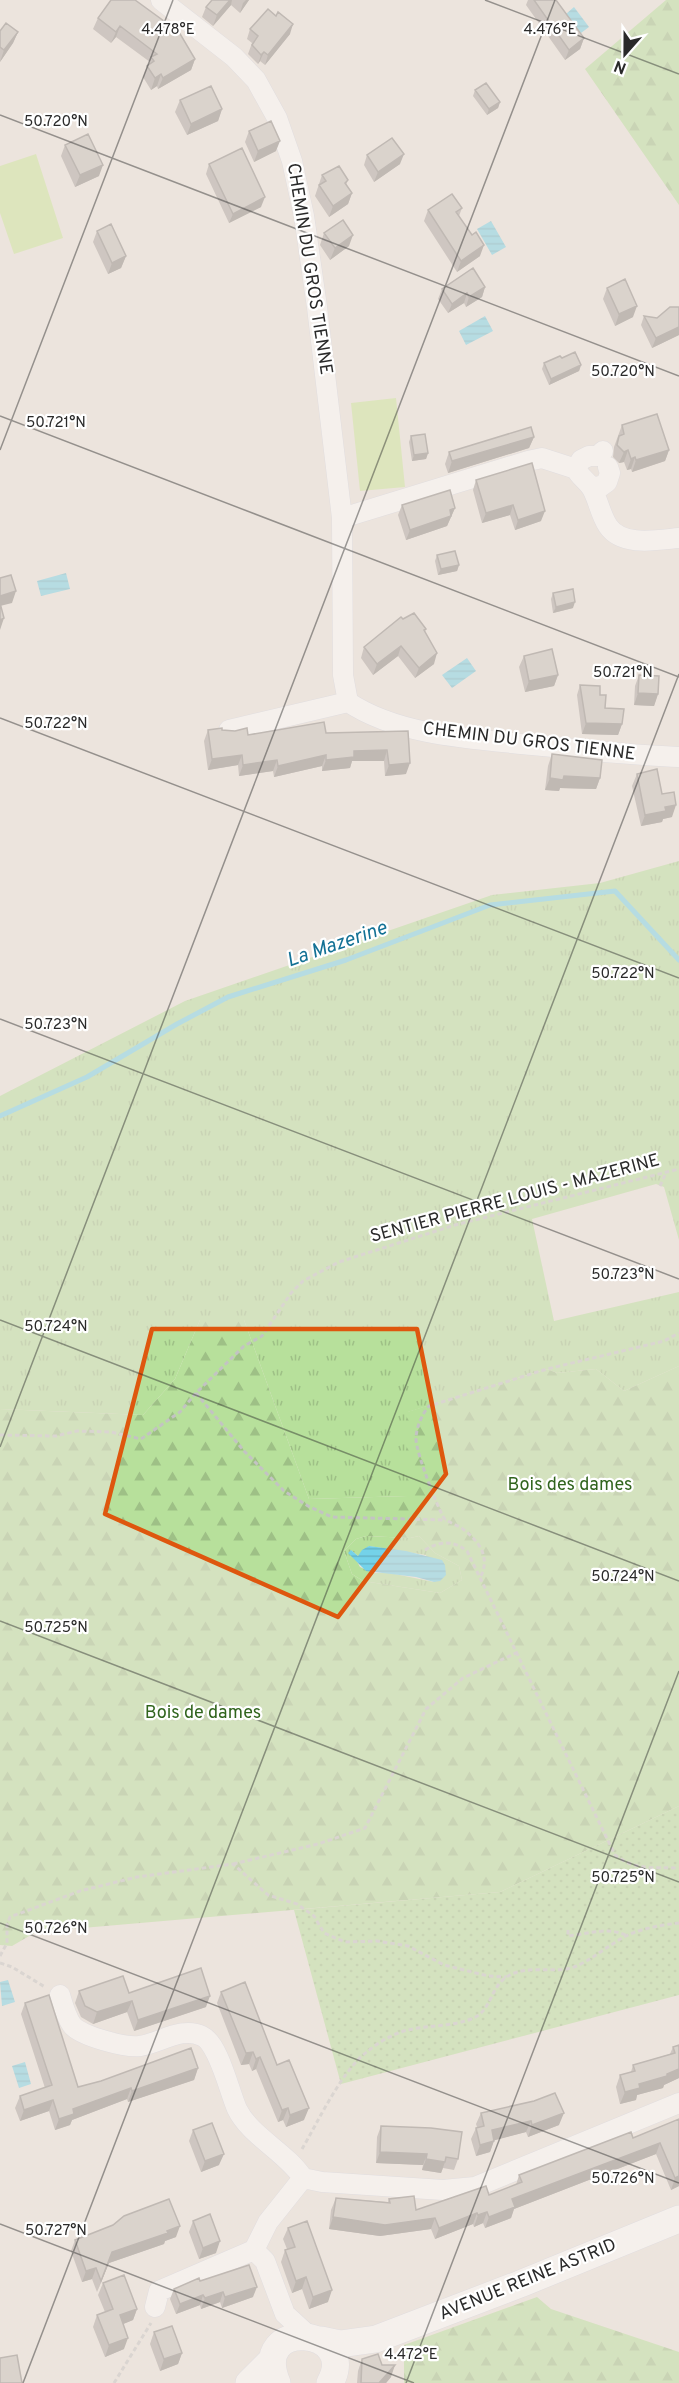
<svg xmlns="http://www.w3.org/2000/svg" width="679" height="2383" font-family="Overpass,sans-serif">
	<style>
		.grass { fill: url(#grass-tufts); fill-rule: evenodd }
		.forest { fill: url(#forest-firs); fill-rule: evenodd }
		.park { fill: url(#park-dots) }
		.pitch { fill: #cae798 }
		.water { fill: url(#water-rules) }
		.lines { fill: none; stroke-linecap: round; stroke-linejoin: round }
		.stream { stroke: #74d2e9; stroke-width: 5 }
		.street-casing { stroke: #d2d6e2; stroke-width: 21 }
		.secondary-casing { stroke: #d2d6e2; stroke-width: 28 }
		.path { stroke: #c3c3c3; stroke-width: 3; stroke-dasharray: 4.5 3; stroke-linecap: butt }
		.street { stroke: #fff; stroke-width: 20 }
		.secondary { stroke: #fff; stroke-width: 27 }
		.wall { fill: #a9a39f }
		.shaded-wall { fill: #898582 }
		.building { fill: #c4beb9; stroke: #898582; stroke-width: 1.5 }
		.marked { fill: none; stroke: #de570e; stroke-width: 4.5; stroke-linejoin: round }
		.ticks { fill: none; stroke: #2a2a2a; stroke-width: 1.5; stroke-opacity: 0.45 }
		.labels { text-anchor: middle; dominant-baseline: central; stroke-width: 4.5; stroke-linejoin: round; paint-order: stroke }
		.street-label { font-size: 18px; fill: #2a2a2a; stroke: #fff }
		.park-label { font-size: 18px; fill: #30641d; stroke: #fff }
		.water-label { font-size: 20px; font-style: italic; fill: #137195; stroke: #fff }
		.ticks-label { font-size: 15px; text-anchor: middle; fill: #2a2a2a; stroke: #fff; stroke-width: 4.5; stroke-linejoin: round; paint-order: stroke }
	</style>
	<defs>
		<pattern id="grass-tufts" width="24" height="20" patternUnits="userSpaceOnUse" patternTransform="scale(1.5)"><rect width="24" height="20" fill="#b7e09b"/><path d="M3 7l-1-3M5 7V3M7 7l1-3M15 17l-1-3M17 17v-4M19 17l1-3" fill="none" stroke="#9ec086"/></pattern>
		<pattern id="forest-firs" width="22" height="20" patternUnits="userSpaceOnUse" patternTransform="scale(1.5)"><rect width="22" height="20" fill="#b7e09b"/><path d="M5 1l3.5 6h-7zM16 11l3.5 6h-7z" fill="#9ec086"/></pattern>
		<pattern id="park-dots" width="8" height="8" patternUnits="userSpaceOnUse" patternTransform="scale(1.5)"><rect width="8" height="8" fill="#b7e09b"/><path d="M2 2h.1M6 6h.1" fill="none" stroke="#9ec086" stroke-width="1.8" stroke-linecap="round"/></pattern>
		<pattern id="water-rules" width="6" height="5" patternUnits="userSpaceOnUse" patternTransform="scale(1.5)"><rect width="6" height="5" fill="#74d2e9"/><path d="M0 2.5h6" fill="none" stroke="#65b4c8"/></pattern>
	</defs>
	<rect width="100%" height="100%" fill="#ece4dd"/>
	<path class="grass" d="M679,861V1240L664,1187L656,1184L532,1219L554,1321L679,1292V1366L624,1391L596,1369L557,1373L547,1369L408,1412V1496L309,1499L244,1320H200L175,1379L143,1415L0,1409V1096L185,1001L492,895L600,883Z
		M366,1536L410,1538L419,1536L435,1553L459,1566L462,1580L440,1593L363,1581L352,1574L344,1551L356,1539ZM369,1546L426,1555L434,1582L390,1573H373L360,1567L351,1550L358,1556Z"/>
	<path class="forest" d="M666,0H679V205L585,69Z
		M221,1318L244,1320L309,1499L407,1496V1412L547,1369L557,1373L596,1369L624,1391L679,1366V1806L500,1892L36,1932L12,1946L0,1945V1409L143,1415L175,1379L200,1320ZM366,1536L410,1538L419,1536L435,1553L459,1566L462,1580L440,1593L363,1581L352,1574L344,1551L356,1539Z
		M537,2297L551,2309L679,2352V2383H404V2345Z"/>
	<path class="park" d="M679,1806V1995L341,2084L294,1910L500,1892Z"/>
	<path class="pitch" d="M36,154L63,238L14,254L0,213V166Z
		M396,398L405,487L360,491L351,403Z"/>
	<path class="water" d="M574,7L589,27L581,33L566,14Z
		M491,221L506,247L492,255L477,229Z
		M485,316L493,331L466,345L459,331Z
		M66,573L70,589L41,596L37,581Z
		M467,658L476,671L452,688L442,675Z
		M369,1546L406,1551L442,1560L445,1565L446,1575L440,1581L434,1582L416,1577L366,1571L348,1553L351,1550L358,1556L362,1550Z
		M8,1980L15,2002L2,2006L0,1982Z
		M25,2062L31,2084L19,2088L12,2066Z"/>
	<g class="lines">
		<path class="stream" d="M0,1116L87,1077L177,1024L228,997L346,960L490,905L615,891L679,960"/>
		<g class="street-casing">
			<path id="street" d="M161,0L234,57L256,80L277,118L292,161L304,216L317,307L342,518L343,675L348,702C399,736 474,739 533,745C582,750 630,755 679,757
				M576,469L581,460L589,456H598L603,451
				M590,486L600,487L607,482L610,473L608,467
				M342,518L528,461L542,458L576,469C580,477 586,480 591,487C598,498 600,514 608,526C622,547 657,540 679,538
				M229,730L348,702
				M60,1995C63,2005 66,2017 72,2025C80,2036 126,2048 140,2046C160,2043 182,2026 202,2036C219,2044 229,2091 237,2109C250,2136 286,2152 303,2178
				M303,2178L322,2182L443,2190L475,2187L679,2103
				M303,2178L268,2222L254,2250L265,2261L285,2314L309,2336
				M155,2307L159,2291L254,2250"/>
		</g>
		<g class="secondary-casing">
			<path id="secondary" d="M321,2340L340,2344L376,2339L520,2284L679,2219
				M249,2383L272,2360
				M277,2383C249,2316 361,2327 330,2383"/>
		</g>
		<path class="path" d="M660,1186L666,1173
			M196,1393L244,1451L284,1491L308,1506L332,1517L446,1520
			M0,1435L56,1436L77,1431L111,1432L141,1439L180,1412L196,1393L244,1346L262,1336L291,1293L303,1281L339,1262L455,1225L679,1169
			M425,1550C440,1541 453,1540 467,1551L615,1855C636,1871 654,1867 679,1868
			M481,1576C491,1555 477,1539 460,1527C454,1524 448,1522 444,1518C437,1507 416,1452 416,1439C416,1428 422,1414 429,1406L547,1369L664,1341L679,1333
			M233,1864L318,1844L365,1828L426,1709L463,1678L518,1652
			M568,1930V1936C586,1934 610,1926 627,1936
			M0,1956L7,1943V1925L10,1917L80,1891L137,1877L233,1864L268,1895L297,1904L314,1916L324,1933L345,1942L377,1941L408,1946L444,1965L488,1976L506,1977
			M0,1963L12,1967L45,1987
			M302,2149C319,2120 342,2070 368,2051C379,2042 394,2033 408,2030C428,2025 451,2027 471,2019C492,2012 490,1986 508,1976C527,1965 550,1973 571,1968C590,1962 608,1945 626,1936C643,1928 661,1925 679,1923
			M114,2383L151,2323"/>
		<use href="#street" class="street"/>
		<use href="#secondary" class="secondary"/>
	</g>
	<path class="wall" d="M111,0L195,59L191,70L158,89L157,86L151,90L143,77L147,66L150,62L116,37L111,43L93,29L98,18Z
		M212,0H249L240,13L231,5L213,26L202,17L206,7Z
		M528,0H556L584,38L580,49L565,60L526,5Z
		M250,29L290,34L265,65L260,61L258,64L248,54L252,43L247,39Z
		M0,31L18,32L13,43L0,62Z
		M475,90L500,102L498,108L487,115L473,96Z
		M180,100L222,109L218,121L187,135L175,112Z
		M249,131L276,151L254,162L245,142Z
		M65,145L99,176L75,187L61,156Z
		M367,155L400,164L374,182L364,165Z
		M209,164L261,207L229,223L206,174Z
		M322,175L348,180L346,185L352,193L348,204L329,217L315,196Z
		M462,208L459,216L472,235L480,256L457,272L424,221L428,210Z
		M97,231L126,256L121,268L108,274L93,242Z
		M324,233L349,246L330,260L320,245Z
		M485,287L482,297L466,307L464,303L448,313L438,299L442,289Z
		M607,288L633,317L615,326L603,299Z
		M679,307V335L652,348L641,325L644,316L657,318Z
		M562,358L581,365L579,371L549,385L542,369L544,363Z
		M622,425L669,450L665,461L632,472L631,469L627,470L624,462L619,463L613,457L614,447Z
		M411,436L428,453L426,459L412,461L409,442Z
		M534,437L529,448L448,473L445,464L449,452Z
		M476,480L541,521L515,530L510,515L482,523L473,490Z
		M402,505L455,508L447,526L406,540L398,515Z
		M437,555L459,565L457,571L438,575L435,561Z
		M553,593L573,608L553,613L551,599Z
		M403,619L426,629L425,632L434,664L415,678L398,656L373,675L361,658L364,647Z
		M524,656L558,675L554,686L525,692L519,667Z
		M639,675L658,694L654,706L634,705L635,686Z
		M580,685L622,724L618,735L582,734L577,695Z
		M208,730H222L248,735L408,731L406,774L385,776L384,761H352L350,768L322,771V766L274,777L273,771L239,776L238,765L208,770L204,741Z
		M552,754L600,778L596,789L560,788L559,791L545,790L548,766Z
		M637,774L662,794L672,817L663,819L662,822L641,826L632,786Z
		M79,1991L129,1993L206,2007L134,2031L127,2012L93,2024L81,2017L75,2003Z
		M221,1992L277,2065L304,2120L286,2127L283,2120L278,2122L256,2069L252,2071L249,2064L241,2065L217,2003Z
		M25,2003L78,2087L198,2068L194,2080L128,2102L127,2099L72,2120L70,2125L55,2130L49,2111L20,2121L15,2108L20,2096L45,2088L21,2014Z
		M679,2045V2078L664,2085L663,2088L637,2095L636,2100L620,2104L616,2087L620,2075L631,2072L633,2065L670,2054L673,2047Z
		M481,2113L559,2125L528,2137L526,2132L494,2140L490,2152L476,2156L471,2139L476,2128L477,2127L476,2124Z
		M679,2119V2186L671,2190L656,2154L514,2209L511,2218L485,2228L483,2223L474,2227L473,2224L435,2239L431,2229L380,2236L329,2229L331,2210L336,2198L388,2202L389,2199L416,2210L489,2195L516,2185L519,2175L633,2138Z
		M381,2126L458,2159L454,2170L443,2168L441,2173L422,2170L423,2165L376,2163L377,2137Z
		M193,2130L219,2165L201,2172L189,2141Z
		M193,2221L216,2253L199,2259L189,2232Z
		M288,2228L328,2302L309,2309L302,2289L292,2293L281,2262L285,2250L287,2249L283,2239Z
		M176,2237L165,2241L164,2244L109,2263L97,2292L92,2279L82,2282L71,2251L75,2240Z
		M200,2281L253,2297L222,2308L220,2302L201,2309L200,2305L176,2314L170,2299L174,2289Z
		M103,2283L137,2309L133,2320L123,2324L124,2349L105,2357L93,2327L97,2315L105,2312L98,2295Z
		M154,2332L182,2353L178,2364L160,2371L150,2344Z
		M362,2359L382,2365L391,2377L386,2383H357L358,2371Z"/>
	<path class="shaded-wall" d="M230,0H232L231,5L213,26L217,15Z
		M246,0H249L240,13L243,3Z
		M293,24L290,34L265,65L268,55Z
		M120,26L116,37L111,43L116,32Z
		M18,32L13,43L0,62L4,50Z
		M584,38L580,49L565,60L569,50Z
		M264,52L260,61L258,64L261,55Z
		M195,59L191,70L158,89L163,78Z
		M161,74L157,86L151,90L155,78Z
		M500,102L498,108L487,115L489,109Z
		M222,109L218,121L187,135L191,124Z
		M280,141L276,151L254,162L258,151Z
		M404,154L400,164L374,182L378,172Z
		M103,165L99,176L75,187L80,175Z
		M352,193L348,204L329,217L333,206Z
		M265,197L261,207L229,223L233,214Z
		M353,235L349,246L330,260L335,248Z
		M484,245L480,256L457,272L461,261Z
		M126,256L121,268L108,274L112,263Z
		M485,287L482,297L466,307L469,297Z
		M467,293L464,303L448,313L452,304Z
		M637,306L633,317L615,326L619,314Z
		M679,327V335L652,348L656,338Z
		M581,365L579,371L549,385L551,379Z
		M534,437L529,448L448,473L452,461Z
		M628,450L624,462L619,463L624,452Z
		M669,450L665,461L632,472L636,460Z
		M428,453L426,459L412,461L414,455Z
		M635,457L631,469L627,470L631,459Z
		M513,505L510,515L482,523L486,513Z
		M455,508L447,526L406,540L410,530Z
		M545,511L541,521L515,530L518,520Z
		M459,565L457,571L438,575L441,569Z
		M16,591L12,603L0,606V596Z
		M575,602L573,608L553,613L556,607Z
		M4,618L0,630V620Z
		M401,646L398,656L373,675L377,664Z
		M437,653L434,664L415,678L419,668Z
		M558,675L554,686L525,692L529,681Z
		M638,693L658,694L654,706L634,705Z
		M586,723L622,724L618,735L582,734Z
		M387,750L384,761H352L350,768L322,771L326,760L354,751Z
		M242,755L238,765L208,770L212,759Z
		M326,755L322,766L274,777L278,766Z
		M277,760L273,771L239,776L243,765Z
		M410,763L406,774L385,776L389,765Z
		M564,776L600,778L596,789L560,788L559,791L545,790L550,778Z
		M676,805L672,817L663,819L662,822L641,826L645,815L665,807Z
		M210,1996L206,2007L134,2031L138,2020Z
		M132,2001L127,2012L93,2024L97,2012Z
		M253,2052L249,2064L241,2065L246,2053Z
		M260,2057L256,2069L252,2071L256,2059Z
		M198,2068L194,2080L128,2102L132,2091Z
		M679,2069V2078L664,2085L663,2088L637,2095L636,2100L620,2104L625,2092L639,2084Z
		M131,2088L127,2099L72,2120L70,2125L55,2130L59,2119L73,2109Z
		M53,2100L49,2111L20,2121L24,2110Z
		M288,2108L283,2120L278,2122L282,2110Z
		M309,2108L304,2120L286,2127L290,2115Z
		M564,2113L559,2125L528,2137L532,2125Z
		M531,2121L526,2132L488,2142L492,2130Z
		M494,2141L490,2152L476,2156L480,2145Z
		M660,2143L656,2154L514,2209L511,2218L485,2228L489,2217L512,2199Z
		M380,2152L427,2154L423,2165L376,2163Z
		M224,2154L219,2165L201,2172L205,2161Z
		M426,2159L445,2162L441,2173L422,2170Z
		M679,2176V2186L671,2190L675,2178Z
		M487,2212L483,2223L474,2227L478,2215Z
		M477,2213L473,2224L435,2239L439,2228Z
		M333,2217L435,2218L431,2229L380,2236L329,2229Z
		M180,2226L176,2237L165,2241L164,2244L109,2263L97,2292L112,2252Z
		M220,2241L216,2253L199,2259L203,2248Z
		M96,2268L92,2279L82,2282L86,2271Z
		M306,2277L302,2289L292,2293L296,2281Z
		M257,2287L253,2297L222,2308L225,2297Z
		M332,2290L328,2302L309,2309L313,2297Z
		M223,2292L220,2302L201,2309L205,2298Z
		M203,2295L200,2305L176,2314L180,2304Z
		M137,2309L133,2320L116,2327L120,2315Z
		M128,2338L124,2349L105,2357L109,2345Z
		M182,2353L178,2364L160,2371L164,2359Z
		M395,2365L391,2377L386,2383H379Z"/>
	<path class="building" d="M111,0H135L179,32L195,59L163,78L161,74L155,78L147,66L154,61L151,57L157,54L120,26L116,32L98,18Z
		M212,0H230L217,15L206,7Z
		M534,0H556L584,38L569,50Z
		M268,9L276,16L278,12L293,24L268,55L264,52L261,55L252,45L258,36L250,29Z
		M6,23L18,32L4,50L0,47V31Z
		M486,83L500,102L489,109L475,90Z
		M211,86L222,109L191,124L180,100Z
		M271,121L280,141L258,151L249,131Z
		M88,134L103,165L80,175L65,145Z
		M392,138L404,154L378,172L367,155Z
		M242,148L265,197L233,214L209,164Z
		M339,166L348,180L345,183L352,193L333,206L319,185L326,181L322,175Z
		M452,194L462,208L456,212L472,235L476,232L484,245L461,261L428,210Z
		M343,220L353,235L335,248L324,233Z
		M111,224L126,256L112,263L97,231Z
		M473,268L485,287L469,297L467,293L452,304L442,289Z
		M625,279L637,306L619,314L607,288Z
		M670,307H679V327L656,338L644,316L657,318Z
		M575,352L581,365L551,379L544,363L560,356L562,358Z
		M657,414L669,450L636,460L635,457L631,459L628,450L624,452L617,445L619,436L624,434L622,425Z
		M531,427L534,437L452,461L449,452Z
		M425,434L428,453L414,455L411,436Z
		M532,463L545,511L518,520L513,505L486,513L476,480Z
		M450,490L455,508L450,510L451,516L410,530L402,505Z
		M455,551L459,565L441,569L437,555Z
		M11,575L16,591L0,596V578Z
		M573,589L575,602L556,607L553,593Z
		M0,603L4,618L0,620Z
		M414,613L426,629L424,630L437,653L419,668L401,646L377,664L364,647L401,617L403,619Z
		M552,649L558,675L529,681L524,656Z
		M639,675L659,676L658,694L638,693Z
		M580,685L600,686V695H606L605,708L624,709L622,724L586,723Z
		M324,722L326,733L408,731L410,763L389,765L387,750L354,751V757L326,760V755L278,766L277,760L243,765L242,755L212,759L208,730L222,728V730L235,731L247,728L248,735Z
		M552,754L602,760L600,778L564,776L563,780L550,778Z
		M657,769L662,794L674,792L676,805L665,807L666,811L645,815L637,774Z
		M201,1968L210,1996L138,2020L132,2001L97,2012L85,2006L79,1991L123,1976L129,1993Z
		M245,1982L277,2065L289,2060L309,2108L290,2115L288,2108L282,2110L260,2057L256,2059L253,2052L246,2053L221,1992Z
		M49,1995L78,2087L101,2081L191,2048L198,2068L132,2091L131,2088L73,2109L74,2114L59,2119L53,2100L24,2110L20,2096L52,2085L25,2003Z
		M679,2045V2069L667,2074V2076L639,2084L640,2088L625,2092L620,2075L635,2071L633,2065L675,2053L673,2047Z
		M555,2093L564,2113L532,2125L531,2121L492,2130L494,2141L480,2145L476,2128L484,2126L481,2113L534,2101Z
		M679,2119V2176L675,2178L660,2143L512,2199L515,2207L489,2217L487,2212L478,2215L477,2213L439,2228L435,2218L385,2225L333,2217L336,2198L390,2203L389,2199L414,2196L416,2210L486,2186L489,2195L522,2182L519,2175L631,2132L633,2138Z
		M212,2123L224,2154L205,2161L193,2130Z
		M381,2126L431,2128L462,2132L458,2159L446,2157L445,2162L426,2159L427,2154L380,2152Z
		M169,2199L180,2226L167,2231L168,2233L112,2252L101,2281L96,2268L86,2271L75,2240L113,2225L124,2216Z
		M210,2214L220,2241L203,2248L193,2221Z
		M307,2221L332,2290L313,2297L306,2277L296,2281L285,2250L295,2247L288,2228Z
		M249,2265L257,2287L225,2297L223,2292L205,2298L203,2295L180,2304L174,2289L199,2278L200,2281Z
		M124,2275L137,2309L120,2315L128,2338L109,2345L97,2315L113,2309L103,2283Z
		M172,2326L182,2353L164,2359L154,2332Z
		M378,2354L382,2365H395L379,2383H361L362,2359Z
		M17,2355L22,2383H0V2358Z"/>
	<path d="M0 0H679V2383H0ZM152,1329H417L446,1474L338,1617L105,1514Z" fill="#ece4dd" fill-opacity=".55" fill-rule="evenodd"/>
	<path class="marked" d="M152,1329H417L446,1474L338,1617L105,1514Z"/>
	<path class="ticks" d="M485,0L679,74M0,115L679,376M0,416L679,677M0,450L173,0M0,718L679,978M0,1019L679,1279M0,1320L679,1581M0,1447L555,0M0,1621L679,1882M0,1923L679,2183M0,2224L414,2383M23,2383L679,674M406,2383L679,1671"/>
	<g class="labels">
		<g class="street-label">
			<text transform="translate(309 269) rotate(81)">CHEMIN DU GROS TIENNE</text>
			<text transform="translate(529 742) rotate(7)">CHEMIN DU GROS TIENNE</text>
			<text transform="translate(515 1199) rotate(-15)">SENTIER PIERRE LOUIS - MAZERINE</text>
			<text transform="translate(528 2280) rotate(-22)">AVENUE REINE ASTRID</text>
		</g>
		<g class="park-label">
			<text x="570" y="1485">Bois des dames</text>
			<text x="203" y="1713">Bois de dames</text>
		</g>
		<g class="water-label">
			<text transform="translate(337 945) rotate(-19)">La Mazerine</text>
		</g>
	</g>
	<g class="ticks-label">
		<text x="168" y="34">4.478°E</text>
		<text x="550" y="34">4.476°E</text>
		<text x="56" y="126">50.720°N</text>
		<text x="623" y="376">50.720°N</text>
		<text x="56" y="427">50.721°N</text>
		<text x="623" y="677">50.721°N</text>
		<text x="56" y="728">50.722°N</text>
		<text x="623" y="978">50.722°N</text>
		<text x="56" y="1029">50.723°N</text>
		<text x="623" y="1279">50.723°N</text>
		<text x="56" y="1331">50.724°N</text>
		<text x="623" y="1581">50.724°N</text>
		<text x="56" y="1632">50.725°N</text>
		<text x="623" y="1882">50.725°N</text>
		<text x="56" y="1933">50.726°N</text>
		<text x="623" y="2183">50.726°N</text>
		<text x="56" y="2235">50.727°N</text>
		<text x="411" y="2359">4.472°E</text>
	</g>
	<g transform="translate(625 54) rotate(201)" stroke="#ffffff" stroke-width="4.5" paint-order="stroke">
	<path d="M0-4.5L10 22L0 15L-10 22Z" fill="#2a2a2a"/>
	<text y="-9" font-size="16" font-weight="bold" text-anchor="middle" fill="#2a2a2a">N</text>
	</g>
</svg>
